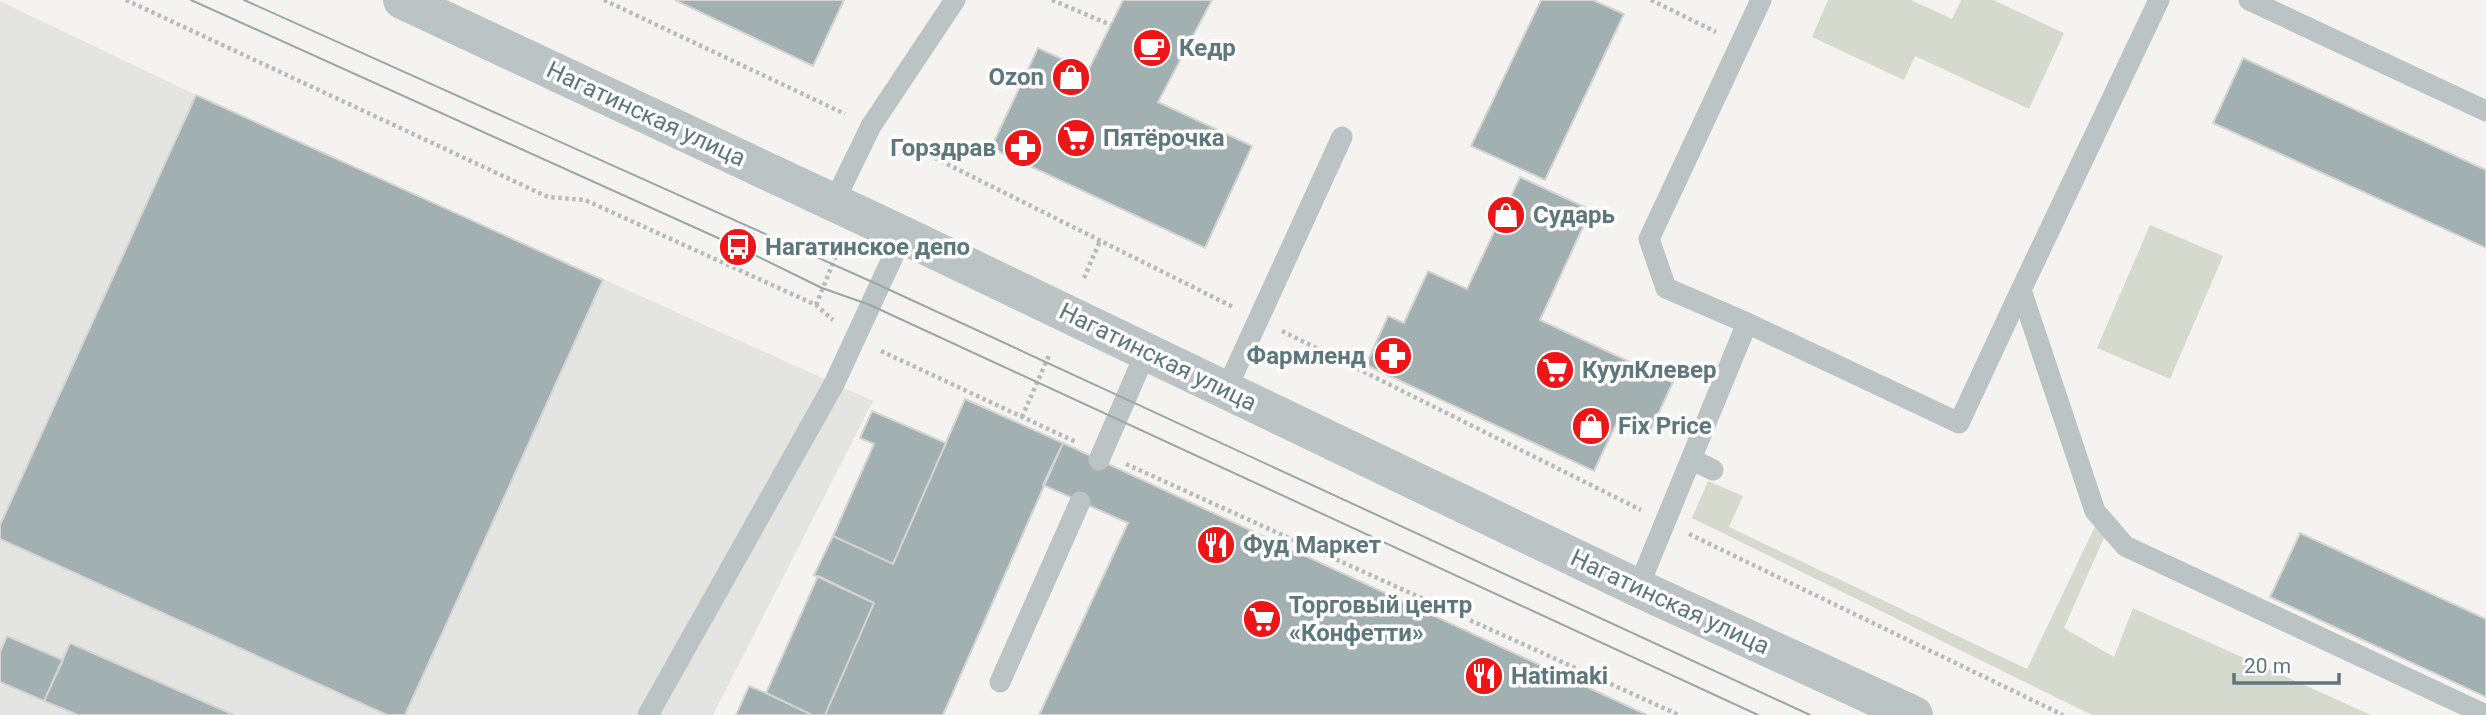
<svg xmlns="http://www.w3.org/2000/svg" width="2486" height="715" font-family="Roboto,sans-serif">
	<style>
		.built { fill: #e4e5e3 }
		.green { fill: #d5d9ce }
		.building { fill: #a3b0b2; stroke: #d5d4d2; stroke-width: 2 }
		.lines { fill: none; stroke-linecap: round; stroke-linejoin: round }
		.path { stroke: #b6bbbc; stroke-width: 4.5; stroke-dasharray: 3.5 3.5; stroke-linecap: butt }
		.service { stroke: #bcc3c5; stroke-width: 21 }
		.tertiary { stroke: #bcc3c5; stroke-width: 38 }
		.tram { stroke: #9ba6a9; stroke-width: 2 }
		.labels { text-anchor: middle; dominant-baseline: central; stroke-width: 7; stroke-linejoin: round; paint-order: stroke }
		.poi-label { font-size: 24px; font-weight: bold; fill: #5d777d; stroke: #fff; text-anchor: start }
		.street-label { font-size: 24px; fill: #5d777d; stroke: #fff }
	</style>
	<rect width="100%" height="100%" fill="#f4f3ef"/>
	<path class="built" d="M0,1L196,95L873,401L713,715H0Z"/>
	<path class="green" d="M1828,0H1911L1952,19L1961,0H1993L2064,33L2029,109L1915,56L1904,80L1812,37Z
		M2150,225L2223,256L2170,379L2097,348Z
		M1708,481L1743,496L1729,527L2027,669L2098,520L2107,531L2064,628L2114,657L2133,608L2371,715H2092L1692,518Z"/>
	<path class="building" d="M675,0H844L813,66Z
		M1123,0H1212L1158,102L1252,146L1205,248L991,148L1038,48L1088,71Z
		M1541,0H1593L1624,14L1545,180L1471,146Z
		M2243,58L2486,170V248L2213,123Z
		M196,95L603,280L405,715H387L0,539V525Z
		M1520,177L1591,210L1540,320L1673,382L1649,434L1618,420L1594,471L1366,365L1388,316L1404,323L1428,271L1467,289Z
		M965,399L1063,443L943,715H825L874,603L814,575L833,536L893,564Z
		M872,411L946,443L893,564L833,536L874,444L860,438Z
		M1063,443L1647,715H1039L1128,523L1043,485Z
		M2300,533L2486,619V697L2270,597Z
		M818,576L874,603L825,715H812L766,693Z
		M7,636L63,660L44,701L0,682V652Z
		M70,643L234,715H78L44,701Z
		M749,686L766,693L812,715H736Z"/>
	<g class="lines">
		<path class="path" d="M126,0L548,197L585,200L816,305L833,320
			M604,0L845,114
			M1052,0L1111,25
			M1651,0L1716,32
			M897,139L1233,307
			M1084,278L1100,241
			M816,305L837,253
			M1282,331L1641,510
			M881,351L1076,442
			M1022,417L1050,353
			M1126,464L1679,715
			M1689,534L2063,715"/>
		<path class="service" d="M2249,0L2486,111
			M834,202L871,126L955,0
			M2021,290L2159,0
			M1747,323L1666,288L1649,239L1761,0
			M1226,390L1342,137
			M1691,459L1713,470
			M1099,460L1146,352
			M1638,588L1747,323L1959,423L2021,290L2095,511L2125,546L2486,715
			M1000,682L1080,502
			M648,715L834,384L903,235"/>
		<path class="tertiary" d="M402,0L903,235L1638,588L1914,715"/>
		<path class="tram" d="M191,0L738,247L822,288L870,305L1758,715
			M244,0L879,285L1810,715"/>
	</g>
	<defs>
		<g id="cafe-disc" transform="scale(2.0125)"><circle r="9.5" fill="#ee1517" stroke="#fff"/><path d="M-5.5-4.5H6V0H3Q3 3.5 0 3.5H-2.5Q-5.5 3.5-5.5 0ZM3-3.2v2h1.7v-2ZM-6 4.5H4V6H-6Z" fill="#fff"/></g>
		<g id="shop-disc" transform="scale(2.0125)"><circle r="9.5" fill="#ee1517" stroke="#fff"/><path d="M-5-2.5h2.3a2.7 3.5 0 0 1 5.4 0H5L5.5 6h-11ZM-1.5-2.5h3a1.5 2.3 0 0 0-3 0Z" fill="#fff"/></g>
		<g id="supermarket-disc" transform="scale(2.0125)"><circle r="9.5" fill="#ee1517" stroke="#fff"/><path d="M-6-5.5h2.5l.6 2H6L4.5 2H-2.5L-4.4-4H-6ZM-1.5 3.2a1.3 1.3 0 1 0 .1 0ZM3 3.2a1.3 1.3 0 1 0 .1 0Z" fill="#fff"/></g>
		<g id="pharmacy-disc" transform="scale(2.0125)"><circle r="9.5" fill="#ee1517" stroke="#fff"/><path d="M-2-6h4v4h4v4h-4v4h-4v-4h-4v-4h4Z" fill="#fff"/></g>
		<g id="bus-disc" transform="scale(2.0125)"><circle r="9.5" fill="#ee1517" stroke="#fff"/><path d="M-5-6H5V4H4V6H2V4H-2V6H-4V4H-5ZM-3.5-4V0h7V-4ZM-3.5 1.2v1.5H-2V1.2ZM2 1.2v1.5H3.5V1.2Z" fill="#fff"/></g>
		<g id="restaurant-disc" transform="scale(2.0125)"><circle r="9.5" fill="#ee1517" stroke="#fff"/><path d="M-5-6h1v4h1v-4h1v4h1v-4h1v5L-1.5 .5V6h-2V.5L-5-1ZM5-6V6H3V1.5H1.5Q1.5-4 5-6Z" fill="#fff"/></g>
	</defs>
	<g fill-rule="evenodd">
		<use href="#cafe-disc" x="1152" y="48"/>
		<use href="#shop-disc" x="1071" y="77"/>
		<use href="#supermarket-disc" x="1076" y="138"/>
		<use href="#pharmacy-disc" x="1023" y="148"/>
		<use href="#shop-disc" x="1506" y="215"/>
		<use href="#bus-disc" x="738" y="247"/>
		<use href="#pharmacy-disc" x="1393" y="356"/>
		<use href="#supermarket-disc" x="1555" y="370"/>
		<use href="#shop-disc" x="1591" y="426"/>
		<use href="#restaurant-disc" x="1216" y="545"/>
		<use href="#supermarket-disc" x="1262" y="619"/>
		<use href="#restaurant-disc" x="1484" y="676"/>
	</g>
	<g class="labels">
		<g class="poi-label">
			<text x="1179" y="48">Кедр</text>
			<text x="1044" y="77" text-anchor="end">Ozon</text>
			<text x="1103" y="138">Пятёрочка</text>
			<text x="996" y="148" text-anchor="end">Горздрав</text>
			<text x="1533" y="215">Сударь</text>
			<text x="765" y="247">Нагатинское депо</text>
			<text x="1366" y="356" text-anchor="end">Фармленд</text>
			<text x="1582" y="370">КуулКлевер</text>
			<text x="1618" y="426">Fix Price</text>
			<text x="1243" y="545">Фуд Маркет</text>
			<text x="1289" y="605">Торговый центр<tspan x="1289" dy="28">«Конфетти»</tspan></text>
			<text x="1511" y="676">Hatimaki</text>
		</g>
		<g class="street-label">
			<text transform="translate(646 114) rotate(25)">Нагатинская улица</text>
			<text transform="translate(1158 357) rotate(26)">Нагатинская улица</text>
			<text transform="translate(1670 602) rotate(25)">Нагатинская улица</text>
		</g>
	</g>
	<path d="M2234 673v10h105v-10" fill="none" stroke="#5d777d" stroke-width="3.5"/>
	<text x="2244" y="673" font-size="21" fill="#5d777d" stroke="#ffffff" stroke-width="5" paint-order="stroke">20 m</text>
</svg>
